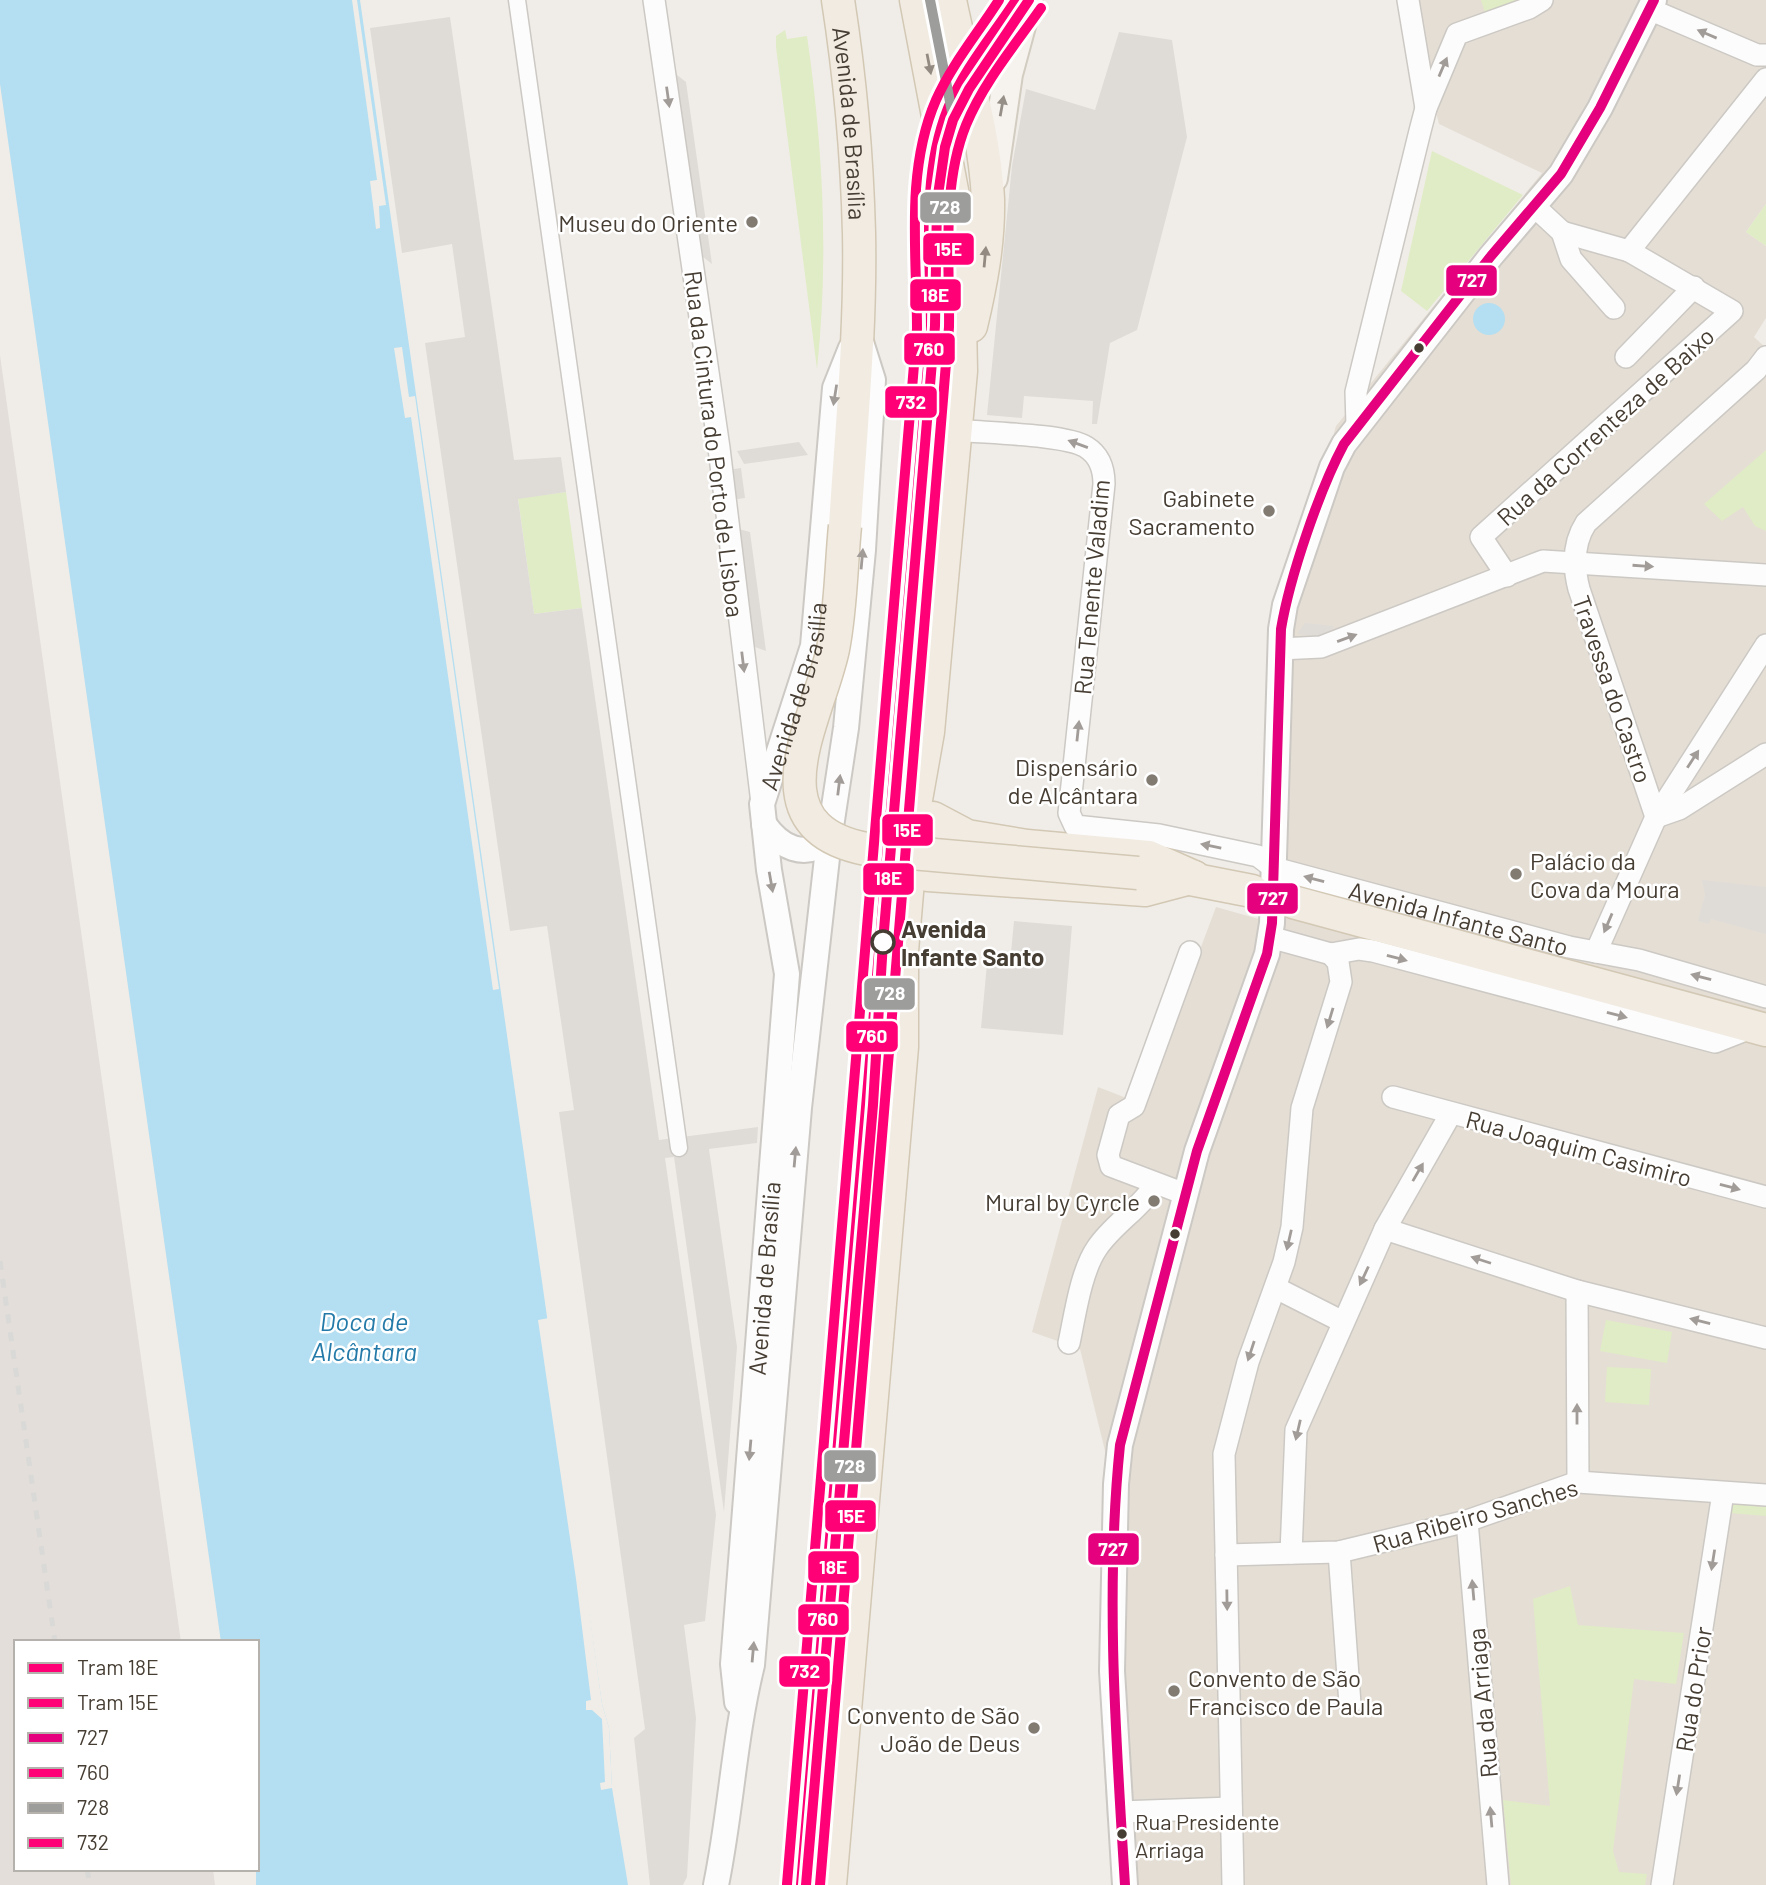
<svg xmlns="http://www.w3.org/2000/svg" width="1766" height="1885" font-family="Barlow,sans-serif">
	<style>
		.residential { fill: #e5ded5 }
		.industrial { fill: #e3ded9 }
		.green { fill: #e0ecc5 }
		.parking { fill: #dfdcd8 }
		.water { fill: #b4def1 }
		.pier { fill: #f0ede8 }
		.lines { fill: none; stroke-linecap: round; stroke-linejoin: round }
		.pedestrian-casing { stroke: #ccc9c4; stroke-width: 19 }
		.minor-casing { stroke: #ccc9c4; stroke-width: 24 }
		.tertiary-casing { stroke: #ccc9c4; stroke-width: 28 }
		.secondary-casing { stroke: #d2ccc1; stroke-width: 32 }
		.primary-casing { stroke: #d3c8b4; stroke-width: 35 }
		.pedestrian { stroke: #fdfcfc; stroke-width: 16 }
		.minor { stroke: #fdfcfc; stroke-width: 21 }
		.tertiary { stroke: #fdfcfc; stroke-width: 24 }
		.secondary { stroke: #f6f3ee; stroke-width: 28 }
		.primary { stroke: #f1ebe2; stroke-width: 32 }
		.rail { stroke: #d9d9d8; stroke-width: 5; stroke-dasharray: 9 9; stroke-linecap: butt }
		.primary-bridge-casing { stroke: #d3c8b4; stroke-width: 35; stroke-linecap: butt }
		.primary-bridge { stroke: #f1ebe2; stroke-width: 32 }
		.bus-1-casing { stroke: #fff; stroke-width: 16 }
		.bus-2-casing { stroke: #fff; stroke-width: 16 }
		.bus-3-casing { stroke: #fff; stroke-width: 16 }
		.bus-4-casing { stroke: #fff; stroke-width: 16 }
		.bus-1 { stroke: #e5007d; stroke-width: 10 }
		.bus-2 { stroke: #f07; stroke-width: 10 }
		.bus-3 { stroke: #9d9d9c; stroke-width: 10 }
		.bus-4 { stroke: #f07; stroke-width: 10 }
		.tram-1-casing { stroke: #fff; stroke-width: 16 }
		.tram-2-casing { stroke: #fff; stroke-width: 16 }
		.tram-1 { stroke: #f07; stroke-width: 10 }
		.tram-2 { stroke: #f07; stroke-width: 10 }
		.oneway { fill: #a29c98 }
		.oneway2 { fill: #938b82 }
		.oneway3 { fill: #958f87 }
		.poi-dot { fill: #827b72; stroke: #fff; stroke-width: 2.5 }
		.bus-dot { fill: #463d33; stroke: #fff; stroke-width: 2.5 }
		.stop-dot { fill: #fff; stroke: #463d33; stroke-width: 3.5 }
		.labels { text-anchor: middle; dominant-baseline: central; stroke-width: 5; stroke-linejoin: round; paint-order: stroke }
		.bus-label { font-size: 22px; fill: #463d33; stroke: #fff; text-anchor: start }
		.street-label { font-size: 24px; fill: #463d33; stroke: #fff }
		.poi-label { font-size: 24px; fill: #463d33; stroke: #fff; text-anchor: end }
		.stop-label { font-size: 24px; font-weight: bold; fill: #463d33; stroke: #fff; text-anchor: start }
		.water-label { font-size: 26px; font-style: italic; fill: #237aa8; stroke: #fff }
		.line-badge { stroke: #fff; stroke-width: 2.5 }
		.badge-label { font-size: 19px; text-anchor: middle; font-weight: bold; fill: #fff }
	</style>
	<rect width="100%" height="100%" fill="#f0ede8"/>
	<path class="residential" d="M1413,0H1766V204L1746,232L1766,246V318L1754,337L1766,348V1885H1132L1135,1839L1107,1459L1080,1349L1032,1332L1098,1087L1142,1104L1216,907L1280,925L1290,582L1336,426L1542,173L1439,124L1424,66Z"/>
	<path class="industrial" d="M0,355L181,1642H16V1869H213L215,1885H0Z"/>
	<path class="green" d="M1481,0H1519L1485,13Z
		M785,30L787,39L807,36C823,146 829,258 817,369L776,47V36Z
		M1432,151L1523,195L1427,311L1401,291Z
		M1766,204V246L1746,232Z
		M1766,450V531L1755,526L1743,507L1722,521L1704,504Z
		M566,492L582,608L534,614L518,498Z
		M1606,1320L1672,1332L1667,1363L1600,1351Z
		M1607,1367L1651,1369L1649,1405L1605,1402Z
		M1731,1504L1766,1507V1516L1730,1513Z
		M1570,1586L1578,1625L1684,1633L1676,1684L1634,1679L1613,1851L1619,1872L1647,1874L1645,1885H1511L1503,1800L1550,1806L1533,1599Z"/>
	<path class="parking" d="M450,17L514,460L561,457L566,492L518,499L534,614L582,608L659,1140L758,1127L757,1143L709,1149L737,1347L724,1512L674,1157L665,1158L716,1515L705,1621L684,1625L696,1718L687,1877L683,1885H650L634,1738L645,1729L559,1112L574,1110L547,926L510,931L425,343L465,337L452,244L402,253L370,28Z
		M1119,32L1172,40L1187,137L1137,330L1110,343L1097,424H1092L1093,401L1024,396L1022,418L987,415L1012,166L1026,89L1095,110Z
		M672,71L686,82L712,264L698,253Z
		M799,442L808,455L744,464L737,451Z
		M741,468L745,498L731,500L727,470Z
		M735,528L750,532L766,651L752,646Z
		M1305,623L1334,626L1326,637L1297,634Z
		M1702,880L1766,887V934L1711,919L1709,924L1698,921L1705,895Z
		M1014,921L1072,926L1063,1035L981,1028L988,953H995V962L1010,963Z
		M1106,1712L1113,1825L1107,1820L1101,1718Z"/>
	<path class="water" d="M0,0H360L602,1704L609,1728L612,1788L628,1885H256L257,1642H221L0,84Z
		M1473 319a16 16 0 1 1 32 0a16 16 0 1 1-32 0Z"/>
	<path class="pier" d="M352,0H357L386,205L379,206L380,228L376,229L370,181L377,180Z
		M402,347L409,397L415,396L499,989L493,990L411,417L405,418L394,348Z
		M549,1318L602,1704L609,1728L612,1788L601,1790L600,1783L605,1782L602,1719L592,1710H586V1701L591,1700L576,1579L538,1320Z"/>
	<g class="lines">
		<g class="pedestrian-casing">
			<path id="pedestrian" d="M517,0L679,1148"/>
		</g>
		<g class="minor-casing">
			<g id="minor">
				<path d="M654,0L719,448L762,803"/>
				<path d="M1408,0L1426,108"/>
				<path d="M1649,9L1757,55H1766"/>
				<path d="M1534,206L1562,232L1571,259L1614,308"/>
				<path d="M1562,232L1629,251"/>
				<path d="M1626,357L1694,287"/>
				<path d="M1357,425L1356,392L1420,131L1426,108L1457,34L1529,8L1542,0"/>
				<path id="s1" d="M956,430C983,433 1066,434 1086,447C1099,455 1104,469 1104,484L1069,813L1075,826L1159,835L1258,856L1274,868L1569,947L1639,960L1766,997"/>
				<path d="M1507,576L1481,537L1732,311L1629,251L1766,79"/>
				<path d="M1280,649L1321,647L1543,561L1766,575"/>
				<path d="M1656,817L1579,589C1573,566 1573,543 1586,523L1756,370L1766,357"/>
				<path d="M1656,817L1679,809L1766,754"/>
				<path d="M1270,937L1331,954L1359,949L1373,951L1715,1042L1753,1027"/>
				<path d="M1596,952L1656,817L1766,645"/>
				<path d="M1393,1097L1766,1197"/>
				<path d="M1185,1194L1111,1166L1108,1155L1119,1115L1134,1106L1190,952"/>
				<path d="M1385,1229L1577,1291L1766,1338"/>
				<path d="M1276,1288L1343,1322"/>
				<path d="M1577,1291L1578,1482"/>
				<path d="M1069,1343C1075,1315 1081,1271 1097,1248C1113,1224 1140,1209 1156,1184"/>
				<path d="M1467,1521L1498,1885"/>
				<path d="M1339,1552L1350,1704"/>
				<path d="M1291,1553L1296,1430L1385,1229L1450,1115"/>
				<path d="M1226,1555L1339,1552L1467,1521L1578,1482L1766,1495"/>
				<path d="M1120,1812L1231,1808"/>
				<path d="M1233,1885L1224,1454L1248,1362L1284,1262L1292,1227L1302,1108L1341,982L1338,962L1331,954"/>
				<path d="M1662,1885L1723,1493"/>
			</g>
		</g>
		<g class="tertiary-casing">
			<g id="tertiary">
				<path d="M764,824C780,847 804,860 829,840"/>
				<path id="s2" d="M737,1702L733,1664L787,974L769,870L762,804L813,646L835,388L851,348"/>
				<path d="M716,1885C731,1812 734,1738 752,1665L799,1108L829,840L846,728L863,550L873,380L861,342"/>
				<path d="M1125,1885L1112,1671L1116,1484L1120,1445L1197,1151L1267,954L1272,923L1281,629L1285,605L1332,467L1344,444L1491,256L1561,174L1600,108L1654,0"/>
			</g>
		</g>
		<g class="secondary-casing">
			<path id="secondary" d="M941,128L966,75L1016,0
				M993,178L1008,74L1028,0"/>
		</g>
		<g class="primary-casing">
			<g id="primary">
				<path id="s3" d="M838,0C850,77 857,155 859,233C861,331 851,429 845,526"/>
				<path d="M950,0C963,65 985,132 988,199C989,242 981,284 971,326"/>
				<path d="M933,818L967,836L1027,846L1149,857L1194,877"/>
				<path d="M928,875L1145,890L1194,877"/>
				<path d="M1175,876L1252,891"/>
				<path d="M1293,902L1766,1030"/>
				<path d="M830,1885L902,1047V951L914,811L928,732L961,371L958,222L916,0"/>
			</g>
		</g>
		<use href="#pedestrian" class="pedestrian"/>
		<use href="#minor" class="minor"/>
		<use href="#tertiary" class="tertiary"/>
		<use href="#secondary" class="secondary"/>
		<use href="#primary" class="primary"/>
		<path class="rail" d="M0,1261L55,1642
			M87,1869L90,1885"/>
		<g class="primary-bridge-casing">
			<path id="primary-bridge" d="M845,526C841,567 841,609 833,649C818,720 750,826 866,849L1138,873"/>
		</g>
		<use href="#primary-bridge" class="primary-bridge"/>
		<g class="bus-1-casing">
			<path id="bus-1" d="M1125,1885C1116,1739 1105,1591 1120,1445L1197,1151L1267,954L1272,923L1281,629C1290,576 1319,491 1344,444L1491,256L1561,174L1600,108L1654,0"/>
		</g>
		<g class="bus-2-casing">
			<path id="bus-2" d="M801,1885L931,330C931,257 920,178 948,108C964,69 993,35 1016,0"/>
		</g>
		<g class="bus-3-casing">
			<path id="bus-3" d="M815,1885L945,331V210L948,159L955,127L930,0"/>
		</g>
		<g class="bus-4-casing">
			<path id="bus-4" d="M787,1884L917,329C917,255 905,171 936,100C952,64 978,33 999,0"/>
		</g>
		<use href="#bus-1" class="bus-1"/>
		<use href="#bus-2" class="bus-2"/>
		<use href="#bus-3" class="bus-3"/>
		<use href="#bus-4" class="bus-4"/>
		<g class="tram-1-casing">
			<path id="tram-1" d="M806,1885L873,1105L883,942L935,326L937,202L945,147L953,120L969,89L1029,0"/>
		</g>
		<g class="tram-2-casing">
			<path id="tram-2" d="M820,1885L949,327C950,262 941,187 966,125C983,83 1015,45 1041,8"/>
		</g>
		<use href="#tram-1" class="tram-1"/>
		<use href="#tram-2" class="tram-2"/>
	</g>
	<defs><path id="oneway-solid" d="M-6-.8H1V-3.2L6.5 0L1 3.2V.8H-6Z" transform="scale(1.75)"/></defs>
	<g class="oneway">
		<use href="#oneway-solid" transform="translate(1707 34) rotate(-157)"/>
		<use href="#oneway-solid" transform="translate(1443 67) rotate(-67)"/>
		<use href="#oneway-solid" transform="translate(668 97) rotate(82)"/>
		<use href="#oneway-solid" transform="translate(835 395) rotate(99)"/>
		<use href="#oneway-solid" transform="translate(1078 444) rotate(-160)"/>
		<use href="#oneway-solid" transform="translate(862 559) rotate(-85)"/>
		<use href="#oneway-solid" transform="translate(1643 566) rotate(4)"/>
		<use href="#oneway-solid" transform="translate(1347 638) rotate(-20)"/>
		<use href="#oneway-solid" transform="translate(743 662) rotate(83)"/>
		<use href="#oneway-solid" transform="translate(1078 731) rotate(-84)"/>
		<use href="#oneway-solid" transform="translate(1693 759) rotate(-57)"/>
		<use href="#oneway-solid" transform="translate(839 785) rotate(-83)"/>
		<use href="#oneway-solid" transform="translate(1211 846) rotate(-168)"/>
		<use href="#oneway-solid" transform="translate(1314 879) rotate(-165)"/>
		<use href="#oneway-solid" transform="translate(771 882) rotate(80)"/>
		<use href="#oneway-solid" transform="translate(1608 923) rotate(113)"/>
		<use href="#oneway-solid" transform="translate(1397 958) rotate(15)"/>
		<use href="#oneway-solid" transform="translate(1701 977) rotate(-165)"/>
		<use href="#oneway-solid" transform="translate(1617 1015) rotate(15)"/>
		<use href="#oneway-solid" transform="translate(1330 1018) rotate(107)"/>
		<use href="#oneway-solid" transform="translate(795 1157) rotate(-85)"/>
		<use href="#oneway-solid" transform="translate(1418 1172) rotate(-60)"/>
		<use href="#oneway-solid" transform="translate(1730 1187) rotate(15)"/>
		<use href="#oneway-solid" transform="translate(1289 1240) rotate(103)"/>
		<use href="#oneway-solid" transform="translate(1481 1260) rotate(-162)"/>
		<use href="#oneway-solid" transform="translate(1364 1276) rotate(115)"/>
		<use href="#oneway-solid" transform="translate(1700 1321) rotate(-166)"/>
		<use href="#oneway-solid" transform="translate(1251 1351) rotate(108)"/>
		<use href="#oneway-solid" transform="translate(1577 1414) rotate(-90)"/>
		<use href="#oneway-solid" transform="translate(1298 1430) rotate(103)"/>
		<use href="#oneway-solid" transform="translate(750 1450) rotate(95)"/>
		<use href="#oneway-solid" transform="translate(1713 1560) rotate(99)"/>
		<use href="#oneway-solid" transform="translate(1473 1590) rotate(-95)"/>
		<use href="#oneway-solid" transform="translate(1227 1600) rotate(89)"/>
		<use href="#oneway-solid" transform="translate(753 1652) rotate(-85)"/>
		<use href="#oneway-solid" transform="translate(1678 1785) rotate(99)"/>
		<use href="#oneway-solid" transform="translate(1491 1817) rotate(-95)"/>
	</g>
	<g class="oneway2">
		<use href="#oneway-solid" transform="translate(929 64) rotate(79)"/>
		<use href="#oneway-solid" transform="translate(985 257) rotate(-85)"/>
	</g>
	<use class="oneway3" href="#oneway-solid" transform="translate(1002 106) rotate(-80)"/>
	<g class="poi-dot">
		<circle cx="752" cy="222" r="7"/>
		<circle cx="1269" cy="511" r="7"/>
		<circle cx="1152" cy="780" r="7"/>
		<circle cx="1516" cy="874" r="7"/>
		<circle cx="1154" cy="1201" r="7"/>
		<circle cx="1174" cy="1691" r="7"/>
		<circle cx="1034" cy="1728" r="7"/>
	</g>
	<g class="bus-dot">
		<circle cx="1419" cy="348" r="6"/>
		<circle cx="1175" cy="1234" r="6"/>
		<circle cx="1122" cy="1834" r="6"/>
	</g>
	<circle class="stop-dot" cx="883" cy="942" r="11"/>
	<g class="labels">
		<g class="bus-label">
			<text x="1135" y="1821">Rua Presidente<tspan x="1135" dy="28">Arriaga</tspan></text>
		</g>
		<g class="street-label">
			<text stroke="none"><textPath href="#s3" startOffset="124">Avenida de Brasília</textPath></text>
			<text transform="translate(1605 426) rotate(-42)">Rua da Correnteza de Baixo</text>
			<text transform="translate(715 444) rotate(83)">Rua da Cintura do Porto de Lisboa</text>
			<text transform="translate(1091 587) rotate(-85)">Rua Tenente Valadim</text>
			<text transform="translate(1613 689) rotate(71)">Travessa do Castro</text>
			<text stroke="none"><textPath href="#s2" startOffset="1015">Avenida de Brasília</textPath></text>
			<text stroke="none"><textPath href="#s1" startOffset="917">Avenida Infante Santo</textPath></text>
			<text transform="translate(1579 1148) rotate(15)">Rua Joaquim Casimiro</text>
			<text stroke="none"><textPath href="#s2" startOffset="425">Avenida de Brasília</textPath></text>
			<text transform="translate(1475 1515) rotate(-16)">Rua Ribeiro Sanches</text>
			<text transform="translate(1693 1689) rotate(-81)">Rua do Prior</text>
			<text transform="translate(1482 1703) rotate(-95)">Rua da Arriaga</text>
		</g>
		<g class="poi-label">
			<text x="738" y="222">Museu do Oriente</text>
			<text x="1255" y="497">Gabinete<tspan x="1255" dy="28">Sacramento</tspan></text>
			<text x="1138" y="766">Dispensário<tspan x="1138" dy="28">de Alcântara</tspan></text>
			<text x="1530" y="860" text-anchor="start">Palácio da<tspan x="1530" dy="28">Cova da Moura</tspan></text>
			<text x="1140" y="1201">Mural by Cyrcle</text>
			<text x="1188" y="1677" text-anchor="start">Convento de São<tspan x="1188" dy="28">Francisco de Paula</tspan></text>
			<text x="1020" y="1714">Convento de São<tspan x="1020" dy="28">João de Deus</tspan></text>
		</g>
		<g class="stop-label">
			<text x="901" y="928">Avenida<tspan x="901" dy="28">Infante Santo</tspan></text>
		</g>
		<g class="water-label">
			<text x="364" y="1320">Doca de<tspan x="364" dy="30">Alcântara</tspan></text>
		</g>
	</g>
	<g class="line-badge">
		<rect x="919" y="191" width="53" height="33" rx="7" fill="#9d9d9c"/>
		<rect x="922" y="232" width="53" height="34" rx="7" fill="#f07"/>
		<rect x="1445" y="264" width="53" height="33" rx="7" fill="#e5007d"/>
		<rect x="909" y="278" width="53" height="34" rx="7" fill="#f07"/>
		<rect x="903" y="332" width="53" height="34" rx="7" fill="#f07"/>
		<rect x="884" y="385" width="54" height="34" rx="7" fill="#f07"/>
		<rect x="881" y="813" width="53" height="34" rx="7" fill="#f07"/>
		<rect x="862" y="862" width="53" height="34" rx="7" fill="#f07"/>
		<rect x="1246" y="882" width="53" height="33" rx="7" fill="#e5007d"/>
		<rect x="863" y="977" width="53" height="34" rx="7" fill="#9d9d9c"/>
		<rect x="845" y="1020" width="54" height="33" rx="7" fill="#f07"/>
		<rect x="823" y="1449" width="54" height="34" rx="7" fill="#9d9d9c"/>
		<rect x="824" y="1499" width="53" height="34" rx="7" fill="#f07"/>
		<rect x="1087" y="1532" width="53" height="34" rx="7" fill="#e5007d"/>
		<rect x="807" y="1550" width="53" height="34" rx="7" fill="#f07"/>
		<rect x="797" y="1603" width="53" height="33" rx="7" fill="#f07"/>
		<rect x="778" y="1655" width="53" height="33" rx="7" fill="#f07"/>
	</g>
	<g class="badge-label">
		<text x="945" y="214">728</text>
		<text x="948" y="256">15E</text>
		<text x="1472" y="287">727</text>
		<text x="935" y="302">18E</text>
		<text x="929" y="356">760</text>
		<text x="911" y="409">732</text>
		<text x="907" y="837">15E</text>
		<text x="888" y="885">18E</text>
		<text x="1273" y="905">727</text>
		<text x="890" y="1000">728</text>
		<text x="872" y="1043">760</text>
		<text x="850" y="1473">728</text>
		<text x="851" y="1523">15E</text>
		<text x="1113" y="1556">727</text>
		<text x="833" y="1574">18E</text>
		<text x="823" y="1626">760</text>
		<text x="805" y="1678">732</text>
	</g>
	<rect x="14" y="1640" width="245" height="231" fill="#ffffff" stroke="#b5b1ad" stroke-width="2"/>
	<rect x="28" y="1663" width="35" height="10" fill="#ff0077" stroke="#b5b1ad" stroke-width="2"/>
	<text x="77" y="1675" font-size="21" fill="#463d33">Tram 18E</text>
	<rect x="28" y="1698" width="35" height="10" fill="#ff0077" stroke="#b5b1ad" stroke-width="2"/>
	<text x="77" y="1710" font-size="21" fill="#463d33">Tram 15E</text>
	<rect x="28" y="1733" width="35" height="10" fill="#e5007d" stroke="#b5b1ad" stroke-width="2"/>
	<text x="77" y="1745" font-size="21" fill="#463d33">727</text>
	<rect x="28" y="1768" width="35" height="10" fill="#ff0077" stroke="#b5b1ad" stroke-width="2"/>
	<text x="77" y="1780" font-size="21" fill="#463d33">760</text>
	<rect x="28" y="1803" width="35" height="10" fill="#9d9d9c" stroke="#b5b1ad" stroke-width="2"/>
	<text x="77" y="1815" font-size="21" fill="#463d33">728</text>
	<rect x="28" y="1838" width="35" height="10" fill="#ff0077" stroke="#b5b1ad" stroke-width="2"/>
	<text x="77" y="1850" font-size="21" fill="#463d33">732</text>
</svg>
